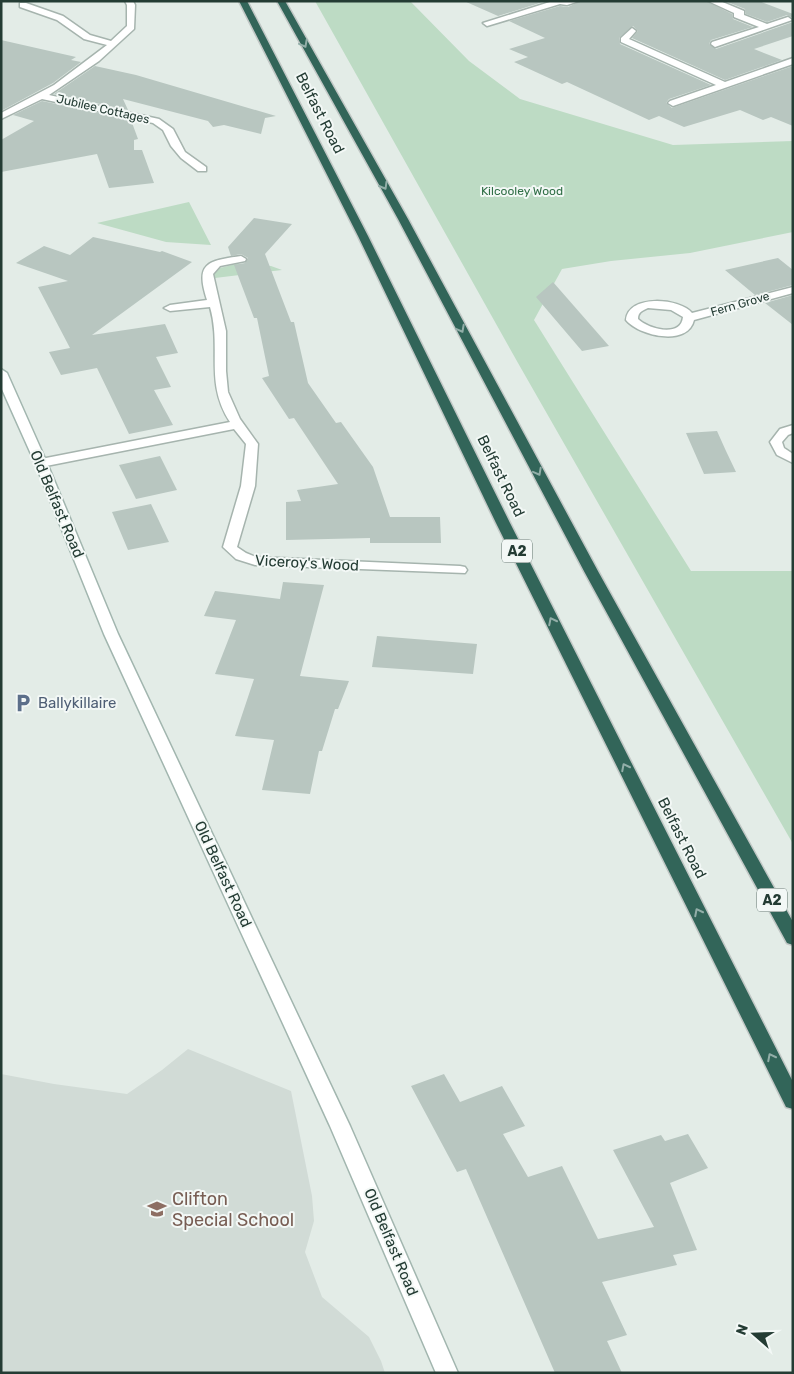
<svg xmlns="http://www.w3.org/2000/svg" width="794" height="1374" font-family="Rubik,sans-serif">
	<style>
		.built { fill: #d1dbd6 }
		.green { fill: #bddbc4 }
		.building { fill: #b8c6c0 }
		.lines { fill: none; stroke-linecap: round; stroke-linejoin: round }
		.street-casing { stroke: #a6b4ae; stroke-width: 3 }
		.secondary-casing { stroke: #a2b6af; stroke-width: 3 }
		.highway-casing { stroke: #c2c8c6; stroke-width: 3 }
		.street { fill: #fff; fill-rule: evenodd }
		.secondary { fill: #fff; fill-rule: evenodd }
		.highway { fill: #326559; fill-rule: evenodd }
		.oneway { stroke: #92aea8 }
		.labels { text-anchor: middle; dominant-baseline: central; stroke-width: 4; stroke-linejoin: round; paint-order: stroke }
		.far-street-label { font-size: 12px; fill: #243c34; stroke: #f3f8f6 }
		.far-park-label { font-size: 12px; fill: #316f47; stroke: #f3f8f6 }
		.shield { fill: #f3f8f6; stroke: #62746e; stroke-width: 1 }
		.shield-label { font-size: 14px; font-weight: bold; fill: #243c34 }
		.street-label { font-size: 15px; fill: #243c34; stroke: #f3f8f6 }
		.service-label { font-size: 15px; fill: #4e5e75; stroke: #f3f8f6; text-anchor: start }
		.near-education-label { font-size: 18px; fill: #785e54; stroke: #f3f8f6; text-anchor: start }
	</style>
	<rect width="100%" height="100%" fill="#e3ece7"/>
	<path class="built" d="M188,1049L291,1091L312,1196L314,1221L305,1252L322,1297L369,1337L381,1361L385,1373H1V1074L54,1084L127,1094L162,1070Z"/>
	<path class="green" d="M315,1H410L469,61L520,99L673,145L793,141V232L690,253L611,261L562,269L534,320L691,571H793V844L518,363Z
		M189,202L211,245L166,242L97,223Z
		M236,264L271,266L282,270L215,278L214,274L220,268Z"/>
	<path class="building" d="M464,1H546L498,16Z
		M581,1H706L732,14L733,19L753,27L711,40L709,44L716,49L793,22V36L754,49L782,60L725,80L632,38L638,31L633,26L619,38L620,44L711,85L669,99L666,103L672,108L793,66V126L771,117L763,120L740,110L684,127L659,116L649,120L567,82L562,84L514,62L528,57L509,49L545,38L509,21L560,6L568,7Z
		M725,1H759L793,14V18L787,15L767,22L746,14L745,9Z
		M1,40L76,57L71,60L81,62L53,83L1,111Z
		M95,66L136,75L276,116L265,118L261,134L224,125L213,127L208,121L123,99L128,110L54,94Z
		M42,101L131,120L138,139L134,140V150H142L154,183L109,188L97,154L1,172V140L34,121L13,115Z
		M254,218L292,224L265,254L291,322H294L308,383L336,423L341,422L373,467L390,517H440L441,543H370V538L286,540V502L301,501L297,490L338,484L294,418L289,419L262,378L269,376L257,318H254L234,265L245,263L248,258L241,254L231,256L228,247Z
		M93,237L160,252L162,251L192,262L92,335L165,324L178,353L156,357L171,387L154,390L173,425L129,434L97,368L61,375L49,352L70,348L38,287L68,281L16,263L44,246L70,255Z
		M778,258L793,270V285L755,295L725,270Z
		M553,282L609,346L582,351L536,297Z
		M793,295V325L765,303Z
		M717,431L726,451L736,472L704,474L686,433Z
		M160,456L177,490L136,499L119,465Z
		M151,504L169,542L128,550L112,512Z
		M283,582L324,585L300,676L349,681L338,709H335L322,751H319L310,794L262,790L274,740L235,736L254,679L215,674L236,620L204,616L215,591L280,599Z
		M377,636L477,644L473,674L372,667Z
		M444,1074L460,1102L502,1086L525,1126L503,1134L528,1177L562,1166L598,1239L654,1227L613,1150L661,1135L665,1141L688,1134L708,1168L670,1183L697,1250L673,1255L677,1265L602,1282L627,1335L607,1341L622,1373H555L466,1169L457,1172L411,1086Z"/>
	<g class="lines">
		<g class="street-casing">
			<path id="street" d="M125,1H133L135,5L134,29L99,61L49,95L159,119L173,129L185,152L206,167V171H198L181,158L171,146L163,130L153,123L42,99L1,119V113L54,85L107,45L84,39L57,20L20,7V3H26L63,16L90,35L111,41L127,26V5Z
				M553,1H579L567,5L560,4L487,26L483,23Z
				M708,1H720L744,11V15L767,24L788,17L792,20L715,47L711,44L712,42L759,27L734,17V13Z
				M632,28L636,31L629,39L725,82L793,58V64L673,106L668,103L670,101L716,85L621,42V38Z
				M241,256L246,259L245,261L220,266L213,274L226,331V371L228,392L240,419L258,444L255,486L237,547L246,553L256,557L460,566L465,567L467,570L465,573L255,565L236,559L223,547L241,486L246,444L234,429L41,467L36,466L35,463L41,459L230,422C204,382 222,349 210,307L170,311L164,308L170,305L207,300C195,263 207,261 241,256Z
				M793,287V293L694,320C688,347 639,336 626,320C628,294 680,298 692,313ZM648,308L671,310L683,317C681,338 648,329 638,319C638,312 642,311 648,308Z
				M793,425V433L788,435L782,442L784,448L793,454V463L777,455L770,442L780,429Z"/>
		</g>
		<g class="secondary-casing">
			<path id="secondary" d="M1,369L7,373L47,463L118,634L350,1126L458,1373H436L330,1126L104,634L35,463L1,387Z"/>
		</g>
		<g class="highway-casing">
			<path id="highway" d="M239,1H247L368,236L510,523L793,1082V1109L786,1107L496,523L358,236Z
				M277,1H285L408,219L599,573L793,922V945L787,943L585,573L398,219Z"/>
		</g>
		<use href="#street" class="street"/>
		<use href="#secondary" class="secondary"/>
		<use href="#highway" class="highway"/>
	</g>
	<defs><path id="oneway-chevron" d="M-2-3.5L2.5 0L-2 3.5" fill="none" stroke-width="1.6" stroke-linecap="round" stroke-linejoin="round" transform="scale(1.25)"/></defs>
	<g class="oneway">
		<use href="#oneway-chevron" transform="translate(304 44) rotate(62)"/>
		<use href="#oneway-chevron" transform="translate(384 186) rotate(60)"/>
		<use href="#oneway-chevron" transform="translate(461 329) rotate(62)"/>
		<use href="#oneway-chevron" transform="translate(538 472) rotate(62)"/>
		<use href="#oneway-chevron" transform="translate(552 621) rotate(-117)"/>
		<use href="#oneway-chevron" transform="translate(625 767) rotate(-117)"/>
		<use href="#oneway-chevron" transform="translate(698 912) rotate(-117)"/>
		<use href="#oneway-chevron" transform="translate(771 1057) rotate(-117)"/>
	</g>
	<defs>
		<g id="parking-bare" transform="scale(1.5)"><path d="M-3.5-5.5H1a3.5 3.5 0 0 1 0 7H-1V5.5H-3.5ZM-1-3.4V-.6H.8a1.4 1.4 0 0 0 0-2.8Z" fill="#5c6f8a" stroke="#f3f8f6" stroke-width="2.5" paint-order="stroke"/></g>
		<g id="school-bare" transform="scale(1.5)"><path d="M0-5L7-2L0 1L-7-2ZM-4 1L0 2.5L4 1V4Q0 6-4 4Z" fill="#8d6e63" stroke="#f3f8f6" stroke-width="2.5" paint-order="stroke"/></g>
	</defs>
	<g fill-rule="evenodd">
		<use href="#parking-bare" x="23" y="703"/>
		<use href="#school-bare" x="157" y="1209"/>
	</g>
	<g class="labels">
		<g class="far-street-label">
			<text transform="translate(103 109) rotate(13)">Jubilee Cottages</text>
			<text transform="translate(740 304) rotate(-16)">Fern Grove</text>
		</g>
		<g class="far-park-label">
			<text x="522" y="191">Kilcooley Wood</text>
		</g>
		<g class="shield">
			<rect x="502" y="539.5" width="30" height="23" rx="4"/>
			<rect x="757" y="888.5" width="30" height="23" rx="4"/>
		</g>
		<g class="shield-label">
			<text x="517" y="551">A2</text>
			<text x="772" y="900">A2</text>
		</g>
		<g class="street-label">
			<text transform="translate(320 113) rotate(63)">Belfast Road</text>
			<text transform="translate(501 476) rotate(64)">Belfast Road</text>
			<text transform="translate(57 504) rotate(67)">Old Belfast Road</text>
			<text transform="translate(307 563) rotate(3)">Viceroy's Wood</text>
			<text transform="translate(682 838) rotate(63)">Belfast Road</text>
			<text transform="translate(223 874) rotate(65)">Old Belfast Road</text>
			<text transform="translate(391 1242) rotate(67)">Old Belfast Road</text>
		</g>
		<g class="service-label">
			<text x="38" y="703">Ballykillaire</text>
		</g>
		<g class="near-education-label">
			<text x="172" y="1199">Clifton<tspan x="172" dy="21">Special School</tspan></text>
		</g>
	</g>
	<rect width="794" height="1374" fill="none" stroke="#243c34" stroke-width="5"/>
	<g transform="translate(754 1334) rotate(290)" stroke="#f3f8f6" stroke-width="4" paint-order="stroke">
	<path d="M0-4L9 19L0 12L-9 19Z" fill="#243c34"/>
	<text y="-8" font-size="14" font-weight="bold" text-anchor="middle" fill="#243c34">N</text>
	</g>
</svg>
